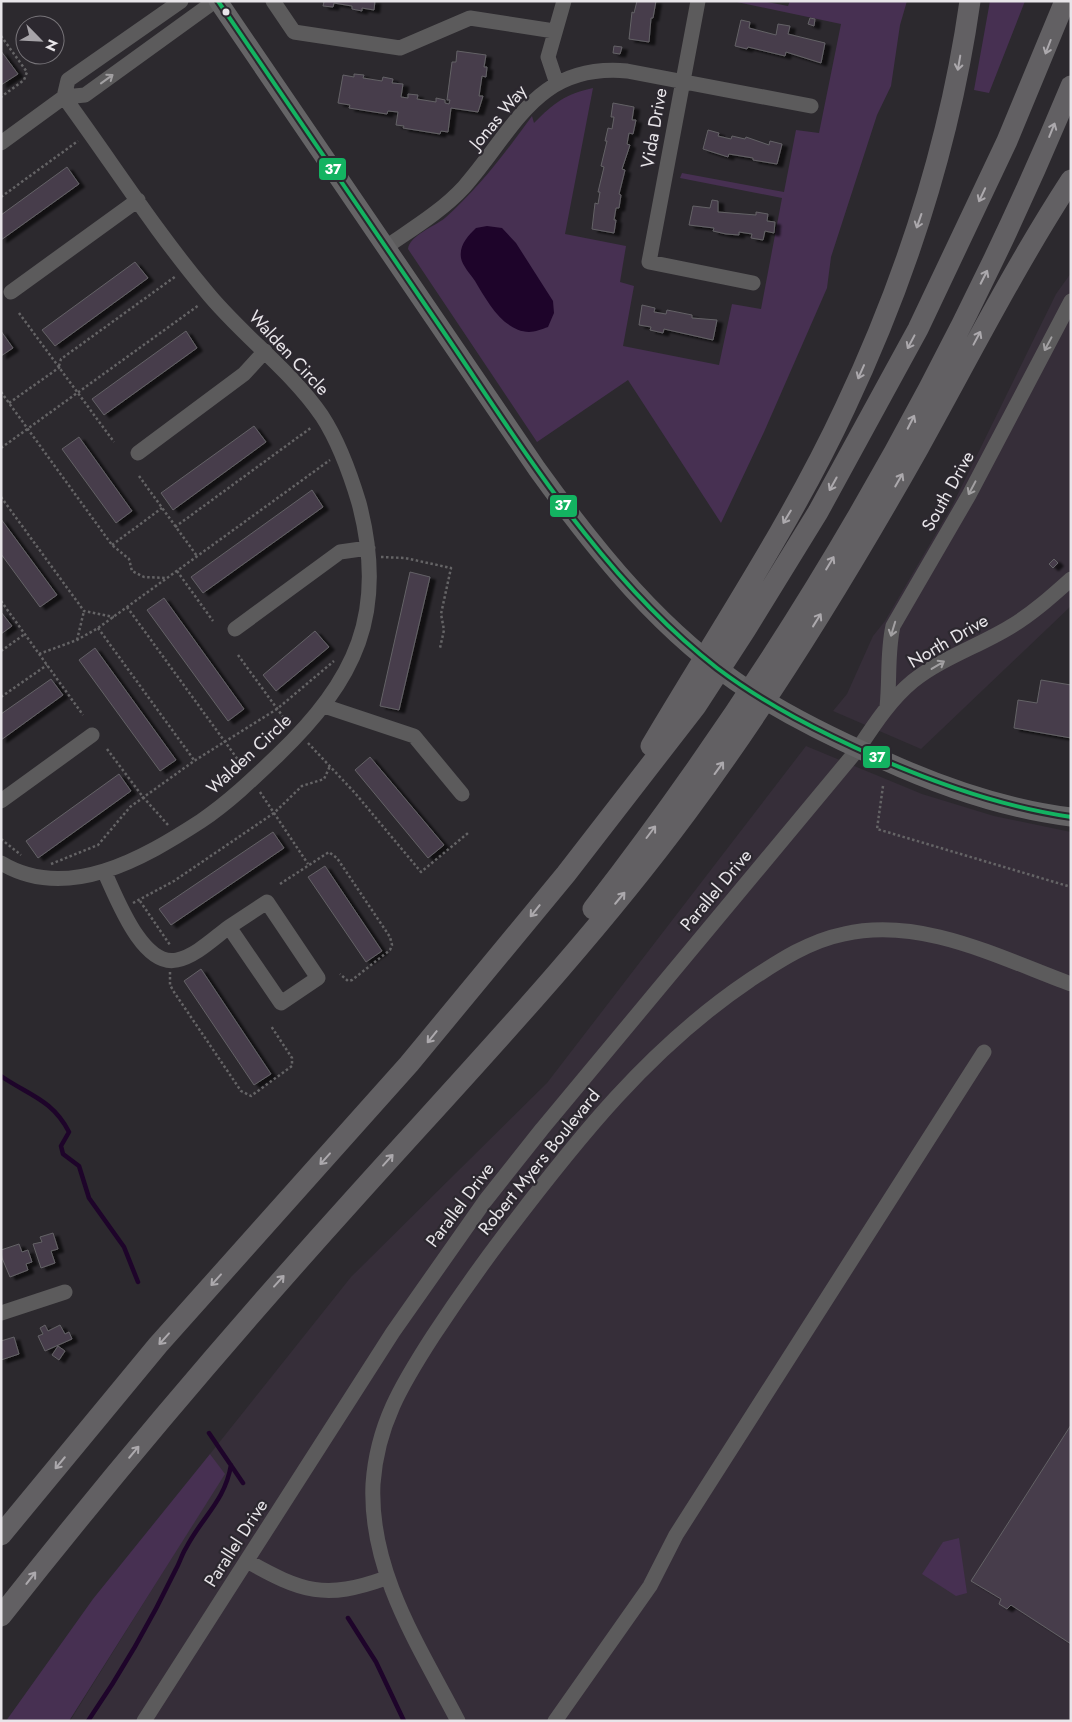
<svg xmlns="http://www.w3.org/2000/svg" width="1072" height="1722" font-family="Jost,sans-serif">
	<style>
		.built { fill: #362e39 }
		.green { fill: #473052 }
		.water { fill: #1e042a }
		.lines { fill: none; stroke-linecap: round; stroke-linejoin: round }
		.stream { stroke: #1e042a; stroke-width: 4.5 }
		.building { fill: #463d4b; stroke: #646266; filter: url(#shadow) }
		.path { stroke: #656466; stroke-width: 2.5; stroke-dasharray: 2.5 2.5; stroke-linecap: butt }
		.minor { stroke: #5c5b5c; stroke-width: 15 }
		.major { stroke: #656466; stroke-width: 19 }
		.highway { stroke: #626063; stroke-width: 21 }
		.bus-1-casing { stroke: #2c282f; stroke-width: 8 }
		.bus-1 { stroke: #13b361; stroke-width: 4 }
		.oneway { stroke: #aca9ad }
		.oneway2 { stroke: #a2a0a2 }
		.bus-dot { fill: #e8e5e9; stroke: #2c282f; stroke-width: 2 }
		.labels { text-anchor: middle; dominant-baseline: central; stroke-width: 4.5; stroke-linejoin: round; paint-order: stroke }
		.street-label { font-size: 18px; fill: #e8e5e9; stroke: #2c282f }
		.line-badge { stroke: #2c282f; stroke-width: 2 }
		.badge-label { font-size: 14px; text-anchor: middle; font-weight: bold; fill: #fff }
	</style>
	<defs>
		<filter id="shadow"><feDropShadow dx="5.5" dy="3" stdDeviation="1" flood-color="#0009"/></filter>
	</defs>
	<rect width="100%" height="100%" fill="#2c292e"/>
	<path class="built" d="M1071,273V606L921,749L833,711L847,694L873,636L885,621L952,506L1056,294Z
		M806,746L922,794L994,816L1071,832V1721H70L224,1474L210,1454L351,1277L547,1083Z"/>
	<path class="green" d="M732,1H762L788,6L790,1H907L900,25L891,86L877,115L831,257L827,288L764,432L721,523L628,380L537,442L408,249C410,235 434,227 445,218C479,188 506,152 532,116L534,123C554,103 565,94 593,88L565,234L626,246L620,282L634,286L623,346L719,365L732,304L761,309L782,198L680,178L682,173L784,192L796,130L819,133L841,24Z
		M990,1H1025L989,93L974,90Z
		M210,1454L225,1474L69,1721H6L93,1599Z
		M959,1538L967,1593L956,1596L922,1574L943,1542Z"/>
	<path class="water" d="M487,226L502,228L516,243L553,301L554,313L548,327C542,329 535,332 529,332C503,331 487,301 475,281C471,275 462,265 461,258C459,245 468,236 476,228Z"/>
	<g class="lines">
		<path class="stream" d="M1,1076C28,1095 52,1099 69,1132L61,1146L63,1154L79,1166L89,1198L124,1247L138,1282
			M209,1433L243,1483
			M348,1618L376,1662L404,1721
			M88,1721C121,1673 151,1621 176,1569C180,1562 182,1554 186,1548C202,1517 225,1501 231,1465"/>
	</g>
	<path class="building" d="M320,1H375L374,10L362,8V11L352,9V6L334,3L333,7L323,6L324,2Z
		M637,1H656L653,18H651L649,42L629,39L632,12L634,13Z
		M810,18L815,19L814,26L808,24Z
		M741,20L750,22L749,28L776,35L778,24L790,26L788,34L825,43L821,63L786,52L785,56L748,47L747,49L735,46Z
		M614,46L622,47L620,54L613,53Z
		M1,51L18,74L1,85Z
		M457,51L486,55L484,67H487L486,77L482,76L479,96H483L478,112L451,108L448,132L441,131L440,134L403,128L404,126L396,125L398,112L388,111L387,114L349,108L350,105L338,103L343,75L354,77V74L364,75L363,78L382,81L383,77L393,79L392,83L403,84L401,97L408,98V94L418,95L417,99L436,102V98L445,100V103L449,104L450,100H447L452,62H456Z
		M613,103L634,107L632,120H636L633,134L629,133L627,144L630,145L622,169L625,170L619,194L621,195L619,208H616L614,220H616L614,233L592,229L595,203L598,204L600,192H598L604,167L601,166L607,141H605L608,128L612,129L614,117H611Z
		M708,130L719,133L718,136L731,139L732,136L745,139L746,137L769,145L770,141L782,144L777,164L753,160V158L729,154L728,157L703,149Z
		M67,167L79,184L1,240V215Z
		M712,200L718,201V212L756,215V212L768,214L767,221L775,222L774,233L765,231L763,240L751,238L752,234L739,232V235L726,234L713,231L714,228L689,225L693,206L710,208Z
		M135,262L148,278L55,346L42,330Z
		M642,305L655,308L654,312L666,314L667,310L692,315V318L717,320L713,340L664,329L663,333L650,330L651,327L639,325Z
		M1,331L13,348L1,356Z
		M186,331L197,348L104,415L92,399Z
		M254,426L266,442L173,510L161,493Z
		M79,437L132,511L116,523L62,449Z
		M312,490L323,507L203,593L191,577Z
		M1,519L57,595L40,607L1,554Z
		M1054,559L1058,563L1053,568L1049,564Z
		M410,572L430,577L399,710L380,706Z
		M164,598L244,709L228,721L147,610Z
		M1,612L12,626L1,634Z
		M315,631L329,647L276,691L263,675Z
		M95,648L176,760L160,771L79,660Z
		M51,679L63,695L1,740V714Z
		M1041,680L1071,685V738L1014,728L1018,700L1037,703Z
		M370,757L444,845L428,858L355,770Z
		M119,774L131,791L38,858L26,841Z
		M273,832L284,848L171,925L159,909Z
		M325,866L382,951L366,962L308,877Z
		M201,969L271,1074L254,1085L184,981Z
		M53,1233L58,1249L51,1251L55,1263L41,1268L33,1244L42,1242L40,1237Z
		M19,1244L22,1252L28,1250L32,1262L26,1264L28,1270L10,1277L2,1258L1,1250Z
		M45,1325L48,1331L60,1325L65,1334L69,1332L72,1339L45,1351L38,1336L43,1334L40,1328Z
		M14,1337L19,1354L1,1360V1341Z
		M58,1346L65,1351L59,1360L52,1355Z
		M1071,1425V1644L1011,1605L1007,1609L999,1604L1001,1599L971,1581Z"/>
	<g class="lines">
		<path class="path" d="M1,36L27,72L24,80L1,97
			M1,197L78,141
			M19,313L114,442
			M59,366L61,359L176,276
			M1,392L112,545L129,559L132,571L144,577L166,578
			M9,403L60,367
			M1,448L199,305
			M139,476L197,556
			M1,497L84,611L114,617
			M175,527L312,427
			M112,545L162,508
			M381,557L405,558L451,568L441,614L444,630L440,648
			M177,571L213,621
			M1,601L83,715
			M127,607L244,768
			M98,628L194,760
			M77,640L84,611
			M1,651L25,634
			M39,654L77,640L98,628L330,460
			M238,655L289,725
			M1,697L47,665
			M308,743L355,793L421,872L468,833
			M107,749L143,797L168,825
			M883,786L877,829L1071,887
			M260,792L308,864
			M1,839L21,855
			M51,864L98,845L130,807L194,761L277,709L334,661
			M280,884L329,852L337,858L390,937L392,945L390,950L352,980L348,981L340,974
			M140,901L170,945
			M133,903L174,881L274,813L302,786L324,779L330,766
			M170,972V985L174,992L241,1091L251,1096L292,1066V1058L271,1026"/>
		<path class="minor" d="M273,1L294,32L400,48L470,18L554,31
			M698,1L649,262L753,283
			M557,84L548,57L564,1
			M64,97L68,80L181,1
			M1,143L64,97L85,95L215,1
			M386,247C412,229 442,211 464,187C515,129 536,63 627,71L811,106
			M11,292L138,200
			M138,453L244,374L265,351
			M235,629L340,552L368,548
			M324,706L414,736L462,794
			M887,707C890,679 887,653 893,626L969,495L1071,301
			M1,801L92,735
			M1,863C67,903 144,858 201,821C229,802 253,779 277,756C356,680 388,613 359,503C350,473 339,442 322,416C289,368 241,335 205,290C154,229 111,161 64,97
			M104,871C116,896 142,968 177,960C196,956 214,938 229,927L281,1003L318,978L267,902L229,927
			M1,1313L65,1292
			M247,1561C302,1592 325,1600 386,1578
			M144,1721L393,1332L485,1201L542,1129L858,749C874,725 890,700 913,681C942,658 979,646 1010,627C1032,614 1052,596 1071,579
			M458,1721C419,1646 369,1571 373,1484C377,1425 402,1384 433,1336C456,1301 480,1267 505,1234C577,1139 649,1048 750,980C779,961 809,941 844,934C921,916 1000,958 1071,984
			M555,1721L650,1586L676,1535L984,1052"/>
		<path class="major" d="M218,1L537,469C596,551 663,635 750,691C792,718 837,740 883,760C942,787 1006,809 1071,817"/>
		<path class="highway" d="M651,746C716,636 791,524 845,408C906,279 950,142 970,1
			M593,909C788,657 949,380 1071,86
			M1,1535L158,1345L409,1064L566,874L696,706L746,629L818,512L918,329L1007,141L1065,1
			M1,1616C113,1474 230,1336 351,1202C465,1075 585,950 687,812C773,696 848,573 919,447C969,357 1015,266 1071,180"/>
		<g class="bus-1-casing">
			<path id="bus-1" d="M218,1C293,111 368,221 443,331C524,450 602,579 717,668C766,705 822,733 878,758C940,785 1003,807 1071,817"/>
		</g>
		<use href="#bus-1" class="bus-1"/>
	</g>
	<defs><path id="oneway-shaft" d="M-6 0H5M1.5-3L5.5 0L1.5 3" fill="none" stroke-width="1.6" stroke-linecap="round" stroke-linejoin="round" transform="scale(1.25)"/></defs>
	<g class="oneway">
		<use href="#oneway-shaft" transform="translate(1048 47) rotate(111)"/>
		<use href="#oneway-shaft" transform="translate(959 63) rotate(100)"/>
		<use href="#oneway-shaft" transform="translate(1052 130) rotate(-68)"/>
		<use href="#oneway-shaft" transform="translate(982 195) rotate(115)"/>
		<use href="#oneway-shaft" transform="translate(919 221) rotate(109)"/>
		<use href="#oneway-shaft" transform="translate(984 277) rotate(-63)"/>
		<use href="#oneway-shaft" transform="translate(977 338) rotate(-62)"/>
		<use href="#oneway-shaft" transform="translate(911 342) rotate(118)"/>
		<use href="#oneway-shaft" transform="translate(861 372) rotate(114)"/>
		<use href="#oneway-shaft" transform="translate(911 422) rotate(-63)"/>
		<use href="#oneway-shaft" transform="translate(899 480) rotate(-60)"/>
		<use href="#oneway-shaft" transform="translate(833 484) rotate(119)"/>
		<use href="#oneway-shaft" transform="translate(787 517) rotate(121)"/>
		<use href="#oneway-shaft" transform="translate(830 563) rotate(-59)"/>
		<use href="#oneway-shaft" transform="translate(817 620) rotate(-58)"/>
		<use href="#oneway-shaft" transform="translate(719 768) rotate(-54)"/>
		<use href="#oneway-shaft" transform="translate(651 832) rotate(-53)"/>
		<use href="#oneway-shaft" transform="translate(620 898) rotate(-50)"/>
		<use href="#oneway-shaft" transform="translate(535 911) rotate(129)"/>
		<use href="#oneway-shaft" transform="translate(432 1037) rotate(129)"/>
		<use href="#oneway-shaft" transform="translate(325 1159) rotate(132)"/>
		<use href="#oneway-shaft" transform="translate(388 1160) rotate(-48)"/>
		<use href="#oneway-shaft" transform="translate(216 1280) rotate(132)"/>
		<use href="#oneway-shaft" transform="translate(279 1281) rotate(-48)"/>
		<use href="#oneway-shaft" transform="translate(164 1339) rotate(132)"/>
		<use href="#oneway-shaft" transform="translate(134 1452) rotate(-50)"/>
		<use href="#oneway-shaft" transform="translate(60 1463) rotate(130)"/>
		<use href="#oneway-shaft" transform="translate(31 1578) rotate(-52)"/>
	</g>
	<g class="oneway2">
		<use href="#oneway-shaft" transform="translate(107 79) rotate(-36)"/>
		<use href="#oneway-shaft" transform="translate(1048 344) rotate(118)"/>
		<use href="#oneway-shaft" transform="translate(972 488) rotate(118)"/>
		<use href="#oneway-shaft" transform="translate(893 629) rotate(107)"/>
		<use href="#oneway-shaft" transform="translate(938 665) rotate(-31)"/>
	</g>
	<circle class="bus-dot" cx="226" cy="12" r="4.5"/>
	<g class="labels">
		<g class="street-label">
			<text transform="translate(498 117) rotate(-50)">Jonas Way</text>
			<text transform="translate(654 128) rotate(-80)">Vida Drive</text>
			<text transform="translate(289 353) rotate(47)">Walden Circle</text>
			<text transform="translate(948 491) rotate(-61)">South Drive</text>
			<text transform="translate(948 641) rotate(-30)">North Drive</text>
			<text transform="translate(249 754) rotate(-43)">Walden Circle</text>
			<text transform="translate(716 890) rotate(-50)">Parallel Drive</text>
			<text transform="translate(539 1162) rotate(-51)">Robert Myers Boulevard</text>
			<text transform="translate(460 1205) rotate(-53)">Parallel Drive</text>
			<text transform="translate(236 1543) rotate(-57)">Parallel Drive</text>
		</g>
	</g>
	<g class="line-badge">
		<rect x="318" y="157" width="29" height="24" rx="5" fill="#13b361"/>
		<rect x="549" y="494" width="29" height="24" rx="5" fill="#13b361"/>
		<rect x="862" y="745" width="29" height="24" rx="5" fill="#13b361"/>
	</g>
	<g class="badge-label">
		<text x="333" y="174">37</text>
		<text x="563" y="510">37</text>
		<text x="877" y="762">37</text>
	</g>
	<rect width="1072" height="1722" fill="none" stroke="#e8e5e9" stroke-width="5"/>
	<g transform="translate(40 40) rotate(114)"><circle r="24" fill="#2c282f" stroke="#777479"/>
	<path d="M0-4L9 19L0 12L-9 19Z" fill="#a6a3a8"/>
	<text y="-8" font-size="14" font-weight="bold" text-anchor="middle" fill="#e8e5e9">N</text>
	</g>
</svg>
